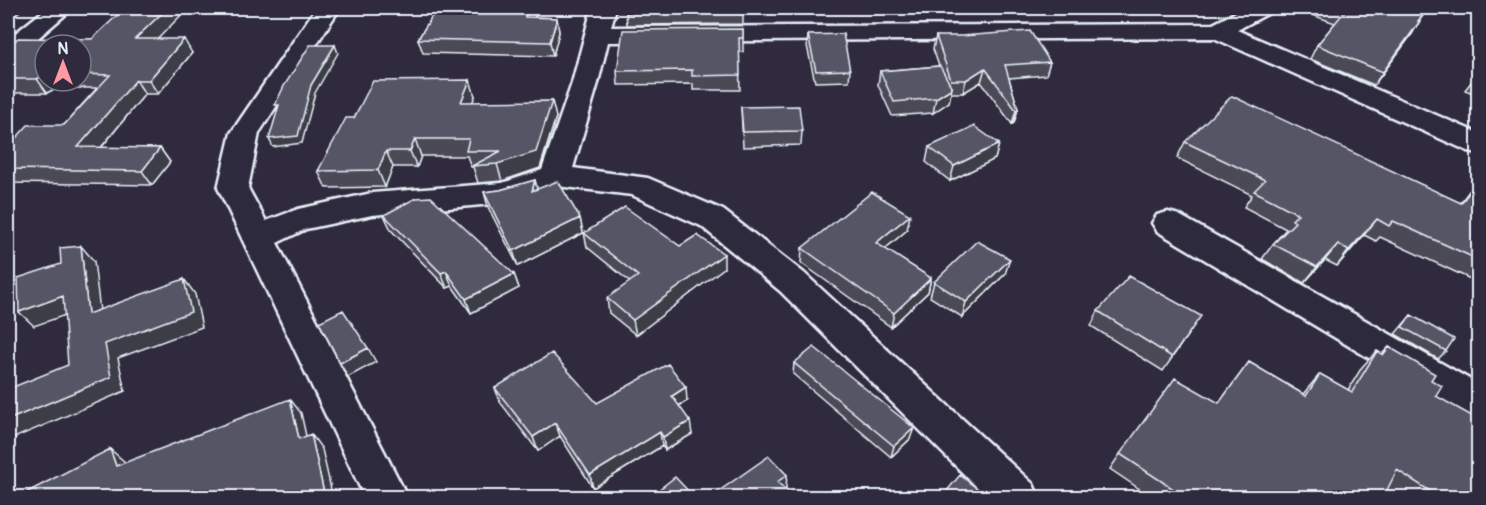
<svg xmlns="http://www.w3.org/2000/svg" width="1486" height="505" font-family="Pangolin,sans-serif">
	<style>
		.lines { fill: none; stroke-linecap: round; stroke-linejoin: round }
		.minor-casing { stroke: #e8f1f8; stroke-width: 5 }
		.minor { fill: #2f2a3d; fill-rule: evenodd }
		.wall { fill: #4b4957; stroke: #e8f1f8; stroke-width: 1.5; fill-rule: evenodd }
		.shaded-wall { fill: #3d3c47; stroke: #e8f1f8; stroke-width: 1.5 }
		.building { fill: #575565; stroke: #e8f1f8; stroke-width: 1.5 }
	</style>
	<rect width="100%" height="100%" fill="#2f2a3d"/>
	<filter id="ink" filterUnits="userSpaceOnUse"><feTurbulence type="fractalNoise" baseFrequency=".0167" numOctaves="2"/><feDisplacementMap in="SourceGraphic" scale="12" xChannelSelector="R" yChannelSelector="G"/><feConvolveMatrix kernelMatrix="1 2 1 2 8 2 1 2 1" color-interpolation-filters="sRGB"/></filter>
	<g filter="url(#ink)">
		<g class="lines">
			<g class="minor-casing">
				<path id="minor" d="M47,8H73L17,56L8,58V39Z
					M316,8H340L259,133L248,188L266,221L298,209L372,193L502,183L542,170L572,83L592,8H616L611,27L1213,24L1244,8H1273L1269,13L1237,30L1478,133V153L1468,151L1214,38L608,42L598,83L573,168L648,178L723,210L804,273L1033,484L1039,498H988L780,291L701,226L632,195L557,186L504,203L372,215L306,229L277,243L408,498H365L218,188L231,133Z
					M1168,212L1179,215L1478,384V419L1464,415L1157,231L1152,223L1157,215Z"/>
			</g>
			<use href="#minor" class="minor"/>
		</g>
		<path class="wall" d="M8,8H24L14,15H8Z
			M437,8H539L535,17L557,18L559,32L553,56L423,53L418,39Z
			M743,8V24L627,25L626,13Z
			M871,8H903L902,13L872,14Z
			M1134,8H1176L1175,10H1135Z
			M1306,8H1429L1419,21L1412,34L1374,85L1310,59L1317,45L1335,23L1304,12Z
			M743,29V52H739L740,90H693V84L618,85L617,71Z
			M808,35L850,70L849,81L815,82L807,46Z
			M936,36L1050,62L1046,75L1009,78L1018,109L1014,123L1012,124L981,82L963,93H951L949,102L933,113L892,116L878,85L880,71L939,66L933,49Z
			M92,39H157L192,53L158,94H145L101,148H160L170,162L152,185L8,183V147L64,125L97,88H56L47,93H8V47ZM45,45H81V81H45Z
			M1479,72V98L1472,96L1473,93L1465,90Z
			M475,96L472,102L556,117L540,168L502,181L478,183L473,167H471L467,156H421L417,167H393L385,187L326,188L318,171L354,118Z
			M741,107L802,131L801,145L743,147Z
			M1185,142L1460,203L1479,178V283L1380,237L1376,241L1364,235L1337,266L1325,260L1304,283L1262,259L1273,244L1286,229L1244,207L1252,195L1177,158Z
			M999,144L995,159L950,181L926,162L929,147Z
			M535,180L537,189L580,218L583,233L518,266L488,207L484,192L500,190Z
			M384,215L514,274L519,288L471,313L452,286L447,288L391,230Z
			M907,230L885,249L931,278L928,292L891,327L801,263L802,248Z
			M584,233L680,246L724,268L636,335L609,313L607,298L630,282L587,247Z
			M1005,274L962,317L930,297L934,282Z
			M1098,311L1191,330L1163,371L1091,326Z
			M1411,315L1446,351L1438,359L1395,334Z
			M1479,332V351L1473,349Z
			M1389,347L1431,380L1436,396L1479,498H1399L1387,490L1383,498H1153L1110,469L1120,454L1219,403L1249,362L1303,394L1320,374L1348,390L1362,367L1377,351L1382,354Z
			M794,363L910,439L891,457L793,374Z
			M495,388L597,403L687,401L679,406L692,434L665,450L662,446L593,488L560,436L538,451L500,402Z"/>
		<path class="shaded-wall" d="M9,8H24L14,15Z
			M167,8H188L144,53L135,39Z
			M530,8H539L528,31L525,17Z
			M557,18L559,32L553,56L550,42Z
			M1420,21L1412,34L1374,85L1383,72Z
			M184,39L192,53L158,94L149,80Z
			M335,45L338,53L315,93L302,143L273,147L269,139L311,85Z
			M985,68L981,82L963,93L966,80Z
			M45,74V81H51L56,88L47,93L37,79Z
			M136,80L145,94L89,162L78,147Z
			M470,80L475,96L466,118L461,102Z
			M952,88L949,102L933,113L936,98Z
			M552,101L556,117L540,168L502,181L497,164Z
			M1018,109L1014,123L1012,124L1016,110Z
			M415,139L421,156L417,167L410,151Z
			M999,144L995,159L950,181L954,166Z
			M160,148L170,162L152,185L142,171Z
			M386,151L393,167L385,187L378,170Z
			M535,180L538,194L532,191Z
			M910,215L907,230L874,258L876,243Z
			M580,218L583,233L518,266L513,251Z
			M1377,219L1364,235L1337,266L1349,250Z
			M1338,244L1325,260L1304,283L1317,267Z
			M81,246L94,261L102,328L88,314Z
			M724,254V268L636,335L633,320Z
			M1010,259L1005,274L962,317L966,302Z
			M446,271L452,286L447,288L441,273Z
			M514,274L519,288L471,313L466,299Z
			M931,278L928,292L891,327L894,313Z
			M184,279L195,294L202,327L118,358L125,391L14,438L8,433V420Z
			M63,296L77,311L34,326L19,312Z
			M368,348L376,362L348,377L340,363Z
			M686,387L687,401L673,409L672,396Z
			M290,399L301,413L310,454L299,439Z
			M690,421L692,434L665,450L663,437Z
			M555,423L560,436L538,451L533,437Z
			M914,428L910,439L891,457L894,446Z
			M660,432L662,446L593,488L590,475Z
			M311,434L322,449L333,498H325Z
			M110,449L126,463L116,466Z
			M787,475L786,488L776,495L777,482Z"/>
		<path class="building" d="M125,8H167L135,39H184L149,80H136L78,147L160,148L142,171L8,169V147L28,125H64L110,75L81,74V45H45V74L37,79H8V47L18,38L92,39Z
			M437,8H530L525,17L557,18L550,42L418,39Z
			M627,8H743V12L626,13Z
			M1334,8H1428L1418,21H1420L1383,72L1317,45L1345,11Z
			M743,29V38H739L740,75L692,76V70L617,71L623,30Z
			M1030,31L1050,62L1005,65L1018,109L1016,110L985,68L966,80H951L936,36H961Z
			M843,34L850,70L816,71L808,35Z
			M310,45H335L311,85L298,136L269,139L279,105H275L284,86Z
			M940,66L952,88L936,98L894,102L880,71Z
			M470,80L461,102L552,101L536,152L497,164L472,166L501,151H466L469,139H415L410,151H386L378,170L318,171L346,118H354L373,81Z
			M1232,96L1461,203L1479,180V260L1393,221L1389,226L1377,219L1349,250L1338,244L1317,267L1273,244L1295,222L1292,220L1298,214L1254,191L1265,180L1185,142Z
			M799,106L802,131L743,132L741,107Z
			M974,126L999,144L954,166L929,147Z
			M535,180L532,191L558,181L580,218L513,251L484,192L500,190Z
			M872,192L910,215L876,243L931,278L894,313L802,248Z
			M431,197L514,274L466,299L446,271L441,273L384,215L416,198Z
			M625,207L680,246L697,235L724,254L633,320L607,298L638,276L584,233Z
			M977,241L1010,259L966,302L934,282Z
			M81,246L88,314L184,279L191,312L105,344L111,377L8,420V389L68,365L63,296L19,312L18,278L61,264L60,248Z
			M1129,276L1201,316L1172,357L1098,311Z
			M343,310L368,348L340,363L319,322Z
			M1411,315L1454,339L1446,351L1402,327Z
			M814,347L914,428L894,446L794,363Z
			M1389,347L1435,374L1431,380L1442,386L1436,396L1479,420V498H1441L1397,470L1383,498H1170L1175,490L1120,454L1175,378L1219,403L1249,362L1306,396L1320,374L1352,392L1377,351L1383,355Z
			M552,353L597,403L668,364L686,387L672,396L690,421L663,437L660,432L590,475L555,423L533,437L495,388Z
			M290,399L299,439L311,434L325,498H16L110,449L116,466Z
			M769,456L787,475L777,482L796,498H709Z
			M960,475L989,498H941Z
			M675,477L695,498H648Z"/>
	</g>
	<rect width="1486" height="505" fill="none" stroke="#2f2a3d" stroke-width="30"/>
	<rect x="15" y="15" width="1456" height="475" fill="none" stroke="#e8f1f8" stroke-width="2" filter="url(#ink)"/>
	<g transform="translate(63 63)"><circle r="28" fill="#2f2a3d" stroke="#797a88" stroke-width="1.5"/>
	<path d="M0-4.5L10 22L0 15L-10 22Z" fill="#ff9aa2"/>
	<text y="-9" font-size="16" font-weight="bold" text-anchor="middle" fill="#e8f1f8">N</text>
	</g>
</svg>
